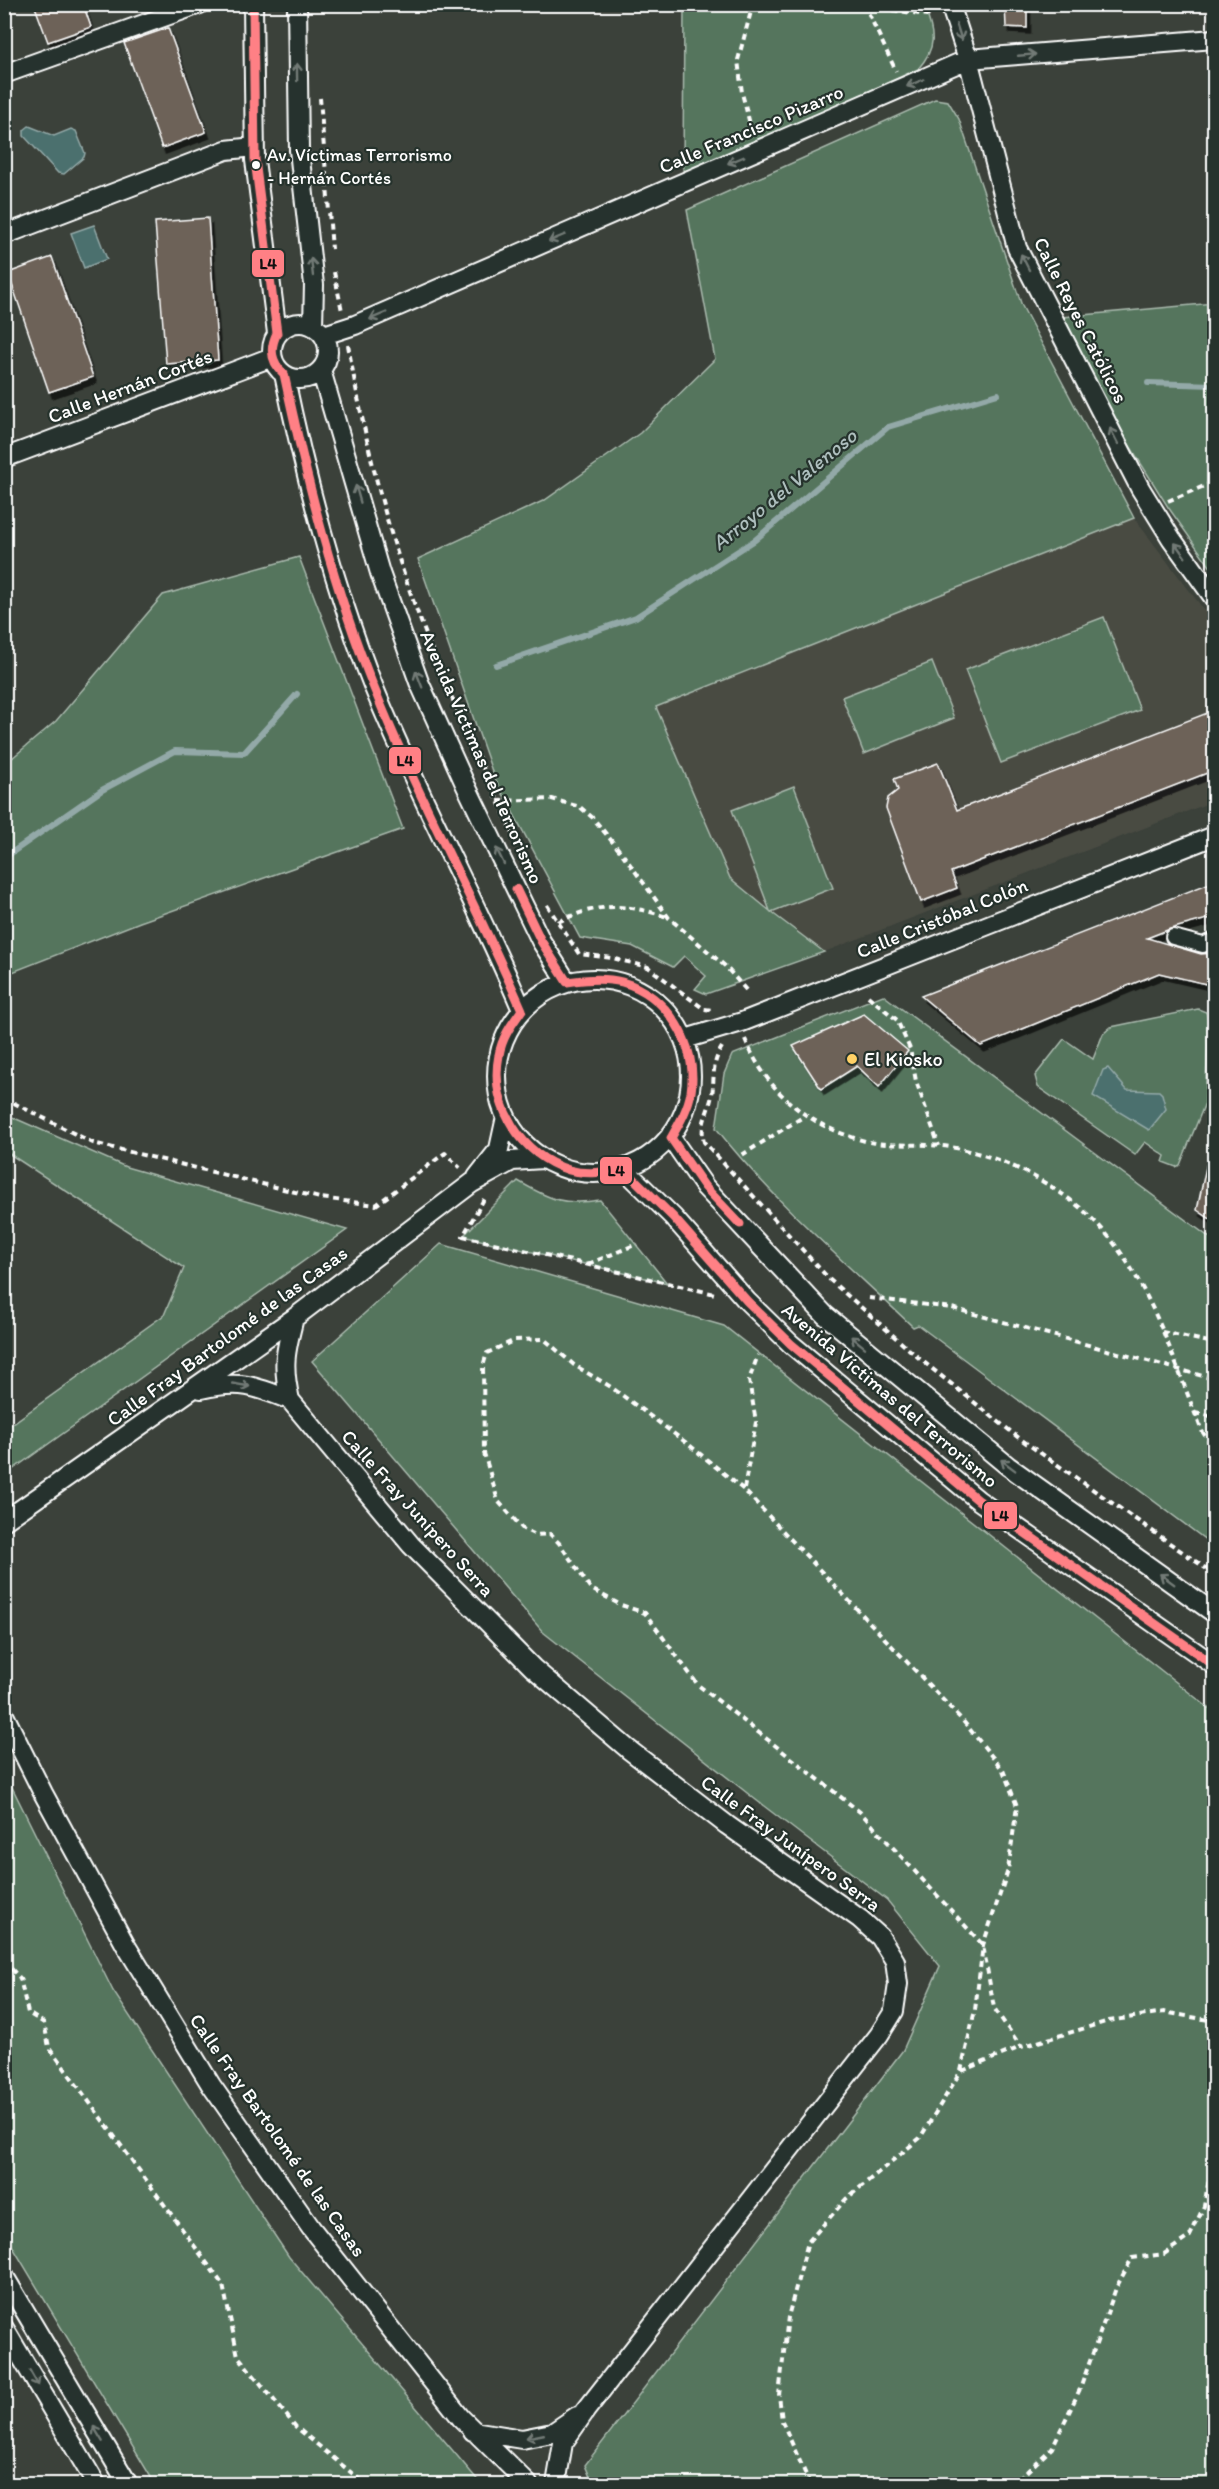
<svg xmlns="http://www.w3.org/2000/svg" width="1219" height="2489" font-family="Itim,sans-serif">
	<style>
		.built { fill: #4a4b43 }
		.green { fill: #54745d; stroke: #aabaae; stroke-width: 1.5 }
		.water { fill: #4b706e; stroke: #93a9a8; stroke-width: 1.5 }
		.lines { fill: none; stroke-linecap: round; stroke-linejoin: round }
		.stream { stroke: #93a9a8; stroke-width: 6 }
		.building { fill: #6d6258; stroke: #fff; stroke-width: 1.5; filter: url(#shadow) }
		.pedestrian-casing { stroke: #fff; stroke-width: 18 }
		.minor-casing { stroke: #fff; stroke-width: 22 }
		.path { stroke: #fff; stroke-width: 4; stroke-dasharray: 6 4.5; stroke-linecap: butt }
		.pedestrian { stroke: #26332d; stroke-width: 14 }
		.minor { stroke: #26332d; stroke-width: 18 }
		.bus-1-casing { stroke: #26332d; stroke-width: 14 }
		.bus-1 { stroke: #ff8085; stroke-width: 9 }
		.oneway { stroke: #727a76 }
		.bus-dot { fill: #fff; stroke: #26332d; stroke-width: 2 }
		.poi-dot { fill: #ffd166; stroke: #26332d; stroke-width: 2 }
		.labels { text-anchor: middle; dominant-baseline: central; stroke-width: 4.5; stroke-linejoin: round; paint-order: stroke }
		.bus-label { font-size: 18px; fill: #fff; stroke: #26332d; text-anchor: start }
		.street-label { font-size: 20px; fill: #fff; stroke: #26332d }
		.poi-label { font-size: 20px; fill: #fff; stroke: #26332d; text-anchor: start }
		.water-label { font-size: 21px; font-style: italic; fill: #aebfbe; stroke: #26332d }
		.line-badge { stroke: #26332d; stroke-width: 2 }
		.pale-badge-label { font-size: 16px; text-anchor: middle; font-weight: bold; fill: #111 }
	</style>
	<defs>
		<filter id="shadow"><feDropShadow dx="3.5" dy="6" stdDeviation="0" flood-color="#0009"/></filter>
	</defs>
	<rect width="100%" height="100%" fill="#3b413a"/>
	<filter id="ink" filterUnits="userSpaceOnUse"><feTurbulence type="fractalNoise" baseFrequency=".0167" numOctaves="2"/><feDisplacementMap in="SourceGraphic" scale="12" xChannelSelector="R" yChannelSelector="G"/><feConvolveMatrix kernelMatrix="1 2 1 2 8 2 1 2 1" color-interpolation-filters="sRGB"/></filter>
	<g filter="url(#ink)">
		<path class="built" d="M1134,518L1214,623V801L824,952L730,878L656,707Z"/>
		<path class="green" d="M684,5H924C933,33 939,45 918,69L683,175Z
			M935,99L948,101L959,119L1022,306L1134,518L656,707L730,878L770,911L732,810L794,786L833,888L771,912L824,952L706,994L695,989L706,976L684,956L673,967L632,946L580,938L494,777L418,559L545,500L640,433L715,359L687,210Z
			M1214,303V572L1168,507L1107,409L1062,317Z
			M299,557L403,829L140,922L5,975V764L56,721L163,595Z
			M1104,617L1140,710L1001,763L965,670Z
			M932,662L954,718L864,754L842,697Z
			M883,995L1214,1241V1546L918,1325L913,1327C846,1263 773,1201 716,1128L724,1074L732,1055Z
			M1198,1009L1206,1012L1209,1020L1205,1103L1180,1165L1176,1167L1163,1162L1165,1156L1145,1142L1135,1155L1038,1087L1035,1076L1064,1039L1093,1059L1103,1034L1111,1027Z
			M5,1114L126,1167L347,1230L5,1475V1429L164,1315L184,1268L5,1151Z
			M518,1181C549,1199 563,1206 600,1200L667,1283L463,1236Z
			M441,1244L724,1326L1214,1712V2484H593L585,2465L903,2050L940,1966L887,1900L756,1800L543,1632L312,1361Z
			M4,1771L113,1991L289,2257L481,2484H155L5,2234Z"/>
		<path class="water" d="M29,126L54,136L71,129L76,131L85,153L84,157L64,174L58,173L24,136V130Z
			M94,225L107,259L84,268L71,233Z
			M1108,1068L1127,1090L1159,1091L1162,1094L1166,1109L1149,1130L1093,1096L1103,1070Z"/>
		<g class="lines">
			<path class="stream" d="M1148,383L1214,385
				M496,665L636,617L755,540L888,427L998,394
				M4,858L102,790L175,751L244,753L297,694"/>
		</g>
		<path class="building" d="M34,4H83L91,27L48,42Z
			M1005,4H1027V28L1006,27Z
			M168,28L206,132L162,148L124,43Z
			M208,218L218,360L166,364L155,222Z
			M52,257L93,377L49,392L8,273Z
			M1215,710V770L951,872L957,888L921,902L886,808L888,798L898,790L894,779L938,763L957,810Z
			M1215,881V917L1170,929L1147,938L1201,954L1215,953V986L1159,973L981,1046L921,996Z
			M864,1014L908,1051L879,1087L857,1066L821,1089L793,1046Z
			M1207,1162L1215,1163V1222L1197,1210Z"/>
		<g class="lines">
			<g class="pedestrian-casing">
				<path id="pedestrian" d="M1173,937L1203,945L1214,940"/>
			</g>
			<g class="minor-casing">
				<path id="minor" d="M253,4L255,160L277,333
					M297,4L299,150L314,285L313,325
					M950,4L968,59L1017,248L1140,488L1171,538L1214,598
					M4,74L200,4
					M4,235L226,150L254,147
					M272 351a28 28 0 1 1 56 0a28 28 0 1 1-56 0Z
					M324,335L355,325L968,59L1214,39
					M321,370L380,573L419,682L466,786L541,941L567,982
					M284,374C306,481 334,587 374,688C419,798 476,901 522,1010
					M4,458L272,357
					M497 1076a97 97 0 1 1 194 0a97 97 0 1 1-194 0Z
					M685,1039L742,1022L1214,836
					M671,1138L705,1187L825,1315L1008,1466L1214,1613
					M624,1169L673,1217L747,1301L791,1344L978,1500L1214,1665
					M477,1177L499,1149L506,1117
					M294,1318C285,1352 282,1366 290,1400L411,1545L533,1668L628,1749L727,1825L860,1919L880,1937L895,1961L898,1984L894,2011L879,2035L586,2410L563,2443L556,2484
					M201,1389C240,1380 255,1386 290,1400
					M4,1521L294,1318L472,1183L512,1161L543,1159
					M4,1715L43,1793L125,1944L211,2085L311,2228L461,2418L528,2484
					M4,2276L128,2484
					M4,2328L96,2484
					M473,2431L522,2439L552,2433L577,2416"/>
			</g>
			<path class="path" d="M851,4L933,16
				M864,4L896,71
				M320,98L332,249
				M752,132L742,93L738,60L753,4
				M334,272L342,311
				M348,345C362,424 380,504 406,580C436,668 476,752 514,836
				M1168,501L1214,482
				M498,801L552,799L580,807L593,818L624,856L669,918L725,966L747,991
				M547,905L579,954L612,958L648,967L704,1009L713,1010
				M558,922C597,903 626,903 667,917
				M868,996L897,1020L910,1049L916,1081L939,1146
				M745,1039C768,1093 808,1126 865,1141C891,1147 917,1143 942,1146C989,1151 1043,1177 1078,1206C1146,1262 1170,1353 1202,1431L1214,1449
				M722,1047C711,1065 715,1075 712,1095C709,1112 699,1124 704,1142L830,1280L920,1359L1019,1438L1214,1574
				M4,1098L93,1143L320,1198L376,1205L445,1153L460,1168
				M742,1155L806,1115
				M484,1199L463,1236L715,1294
				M588,1264L637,1244
				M869,1298L952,1308L1214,1379
				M1162,1332L1214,1343
				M1195,1413L1214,1417
				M744,1489L756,1422L749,1380L758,1355
				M4,1961L20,1978L28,2013L44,2023L49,2047L223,2285L238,2356L296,2427L365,2484
				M962,2071L1021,2047
				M810,2484L782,2421L779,2395L788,2317L808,2242L846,2199L920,2138L961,2071L975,2010L983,1945L1008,1870L1017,1806L1003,1770L963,1721L744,1490L688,1444L611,1387L574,1365L544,1339L515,1340L487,1353L483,1366L484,1453L498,1501L523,1529L536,1535L550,1534L559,1543L591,1589L621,1605L645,1613L698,1685L860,1812L983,1945L994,2008L1021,2047L1109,2021L1164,2012L1214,2021
				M998,2484L1021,2477L1052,2448L1080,2389L1116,2288L1132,2258L1164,2254L1190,2236L1204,2206L1210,2174L1214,2167"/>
			<use href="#pedestrian" class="pedestrian"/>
			<use href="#minor" class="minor"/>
			<g class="bus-1-casing">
				<path id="bus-1" d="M253,4L255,160L277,333C269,349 271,362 284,374C307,481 333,587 374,688C418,798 475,902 522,1010C512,1024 502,1037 499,1055C489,1105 521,1155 569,1170C587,1175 606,1172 624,1169L673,1217L747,1301L791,1344L978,1500L1214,1665
					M516,889L541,941L567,982C585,979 604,977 622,982C668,995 698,1045 691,1092C688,1109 679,1124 671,1138L705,1187L740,1224"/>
			</g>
			<use href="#bus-1" class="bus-1"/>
		</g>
		<defs><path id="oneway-shaft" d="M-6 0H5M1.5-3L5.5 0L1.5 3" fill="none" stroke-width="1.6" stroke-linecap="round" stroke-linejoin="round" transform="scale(1.5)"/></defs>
		<g class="oneway">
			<use href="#oneway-shaft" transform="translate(959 32) rotate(72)"/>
			<use href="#oneway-shaft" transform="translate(1027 55) rotate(-5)"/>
			<use href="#oneway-shaft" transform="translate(297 72) rotate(-91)"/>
			<use href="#oneway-shaft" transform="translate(915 83) rotate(157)"/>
			<use href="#oneway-shaft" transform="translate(736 160) rotate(157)"/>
			<use href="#oneway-shaft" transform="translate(557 238) rotate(157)"/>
			<use href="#oneway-shaft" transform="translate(1025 262) rotate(-117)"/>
			<use href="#oneway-shaft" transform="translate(312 267) rotate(-96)"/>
			<use href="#oneway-shaft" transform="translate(378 316) rotate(157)"/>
			<use href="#oneway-shaft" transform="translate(1114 436) rotate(-117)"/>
			<use href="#oneway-shaft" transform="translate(358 494) rotate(-106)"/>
			<use href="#oneway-shaft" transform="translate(1180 550) rotate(-126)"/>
			<use href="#oneway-shaft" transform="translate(419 679) rotate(-111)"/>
			<use href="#oneway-shaft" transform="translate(500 856) rotate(-116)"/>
			<use href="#oneway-shaft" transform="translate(858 1342) rotate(-141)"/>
			<use href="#oneway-shaft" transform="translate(241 1385) rotate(10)"/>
			<use href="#oneway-shaft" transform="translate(1008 1465) rotate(-143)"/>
			<use href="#oneway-shaft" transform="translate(1167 1579) rotate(-144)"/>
			<use href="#oneway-shaft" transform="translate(34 2378) rotate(60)"/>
			<use href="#oneway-shaft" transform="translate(98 2434) rotate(-121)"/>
			<use href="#oneway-shaft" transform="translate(535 2436) rotate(169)"/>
		</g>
	</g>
	<circle class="bus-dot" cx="256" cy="165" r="5"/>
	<circle class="poi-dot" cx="852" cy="1059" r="6"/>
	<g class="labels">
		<g class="bus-label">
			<text x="267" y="155">Av. Víctimas Terrorismo<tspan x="267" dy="23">- Hernán Cortés</tspan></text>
		</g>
		<g class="street-label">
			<text transform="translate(751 129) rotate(-23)">Calle Francisco Pizarro</text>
			<text transform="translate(1081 320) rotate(63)">Calle Reyes Católicos</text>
			<text transform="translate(130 386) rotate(-21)">Calle Hernán Cortés</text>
			<text transform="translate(482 757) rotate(66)">Avenida Víctimas del Terrorismo</text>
			<text transform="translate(942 918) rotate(-22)">Calle Cristóbal Colón</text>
			<text transform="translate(227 1336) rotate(-36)">Calle Fray Bartolomé de las Casas</text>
			<text transform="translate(890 1395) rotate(40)">Avenida Víctimas del Terrorismo</text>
			<text transform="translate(418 1513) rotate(48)">Calle Fray Junípero Serra</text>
			<text transform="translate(791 1843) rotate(36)">Calle Fray Junípero Serra</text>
			<text transform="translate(278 2135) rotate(55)">Calle Fray Bartolomé de las Casas</text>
		</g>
		<g class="poi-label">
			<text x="864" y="1059">El Kiosko</text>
		</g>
		<g class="water-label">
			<text transform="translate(784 489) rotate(-39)">Arroyo del Valenoso</text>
		</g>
	</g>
	<g class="line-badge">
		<rect x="251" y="249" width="34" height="29" rx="6" fill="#ff8085"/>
		<rect x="388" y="746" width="34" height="29" rx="6" fill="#ff8085"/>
		<rect x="599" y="1156" width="34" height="29" rx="6" fill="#ff8085"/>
		<rect x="983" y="1501" width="35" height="29" rx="6" fill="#ff8085"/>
	</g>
	<g class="pale-badge-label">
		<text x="268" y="269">L4</text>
		<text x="405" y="766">L4</text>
		<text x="616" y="1176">L4</text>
		<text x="1000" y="1521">L4</text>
	</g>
	<rect width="1219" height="2489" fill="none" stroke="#26332d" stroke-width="24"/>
	<rect x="12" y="12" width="1195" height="2465" fill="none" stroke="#fff" stroke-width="2" filter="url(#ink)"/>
</svg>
